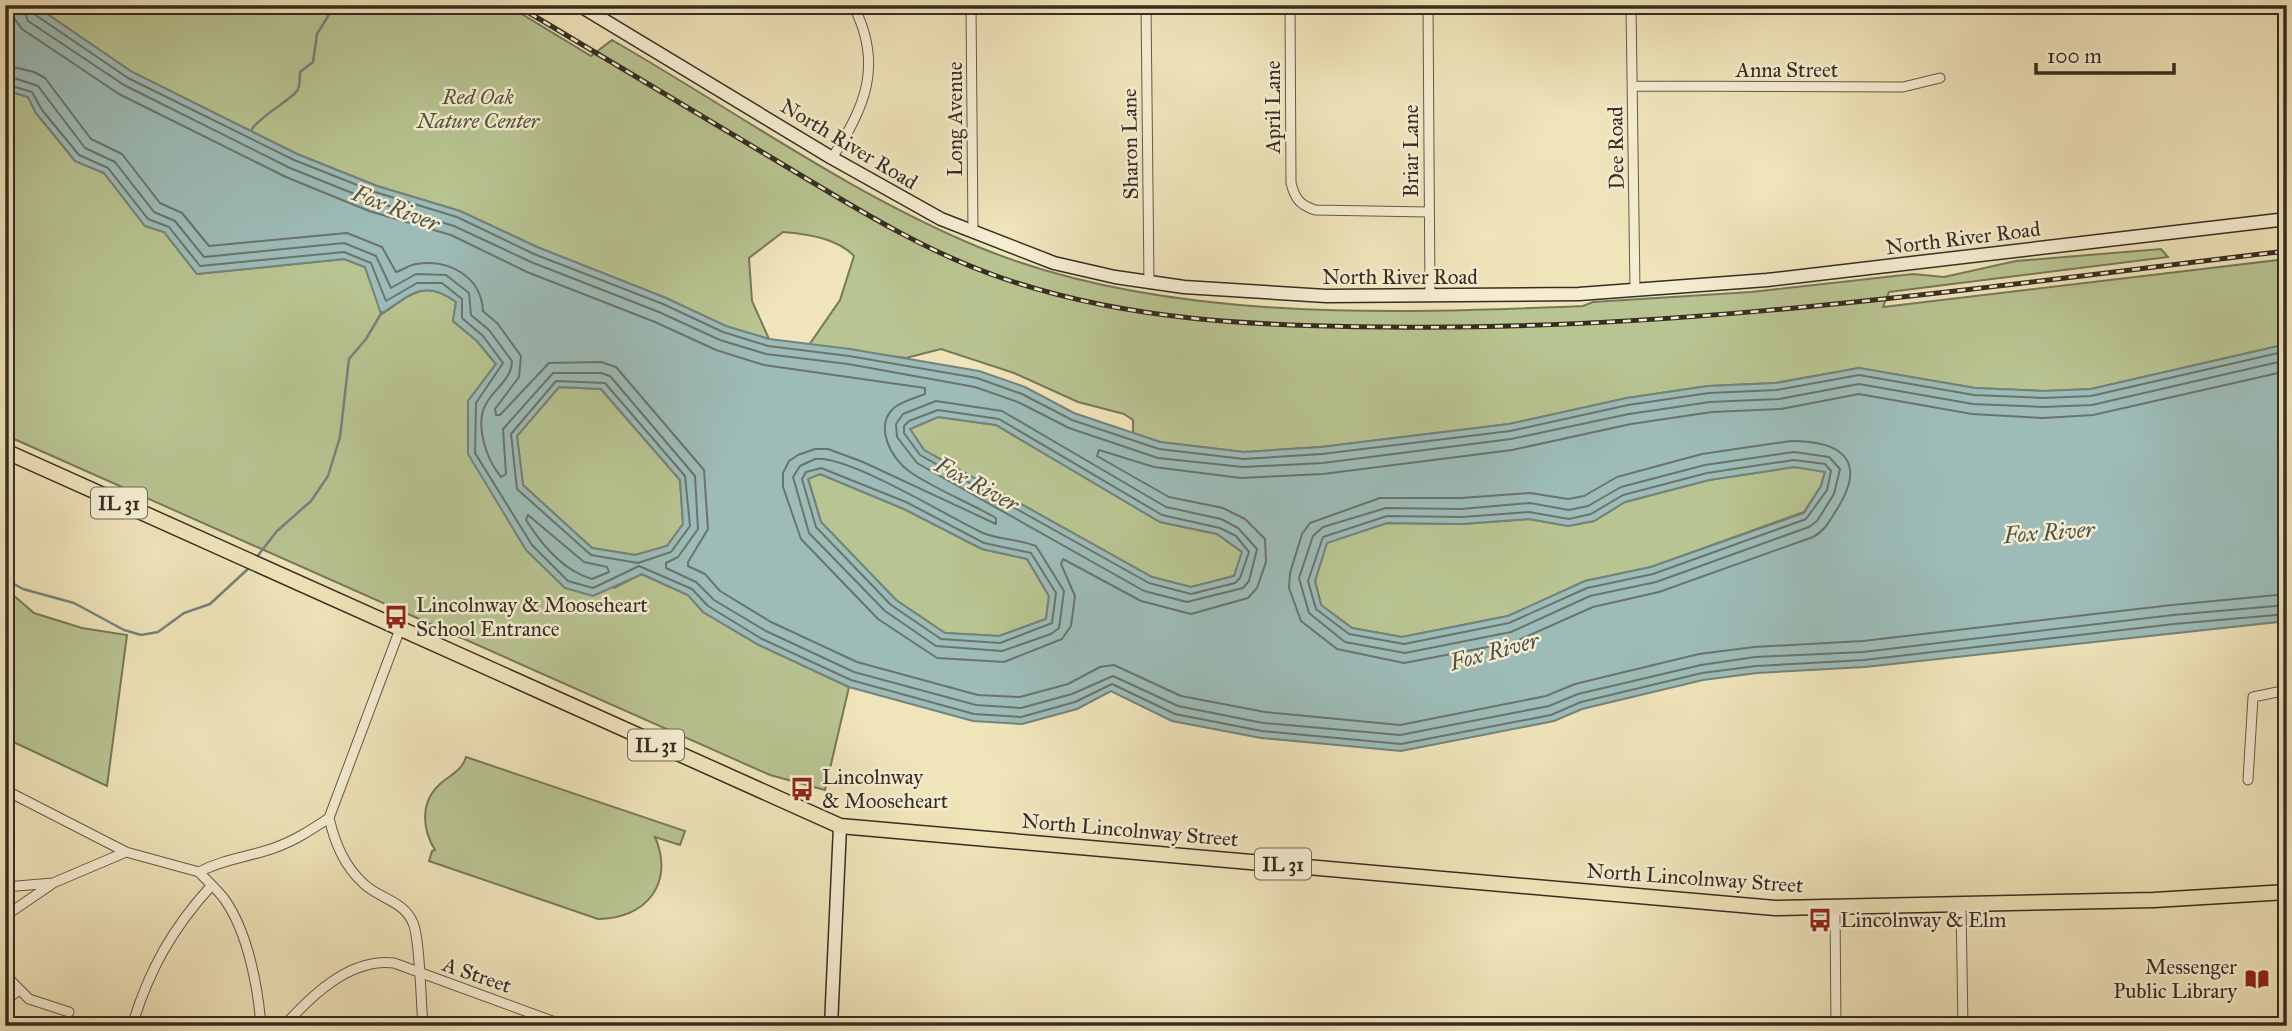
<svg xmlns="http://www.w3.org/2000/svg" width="2292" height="1031" font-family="'IM FELL Great Primer',serif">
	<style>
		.green { fill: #b8c491; stroke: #77785a; stroke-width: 2 }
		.water { fill: #9dbcb8; stroke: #74837c; stroke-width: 2; fill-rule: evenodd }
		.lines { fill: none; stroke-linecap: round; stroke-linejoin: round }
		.shore { stroke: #6a746d; stroke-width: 2 }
		.stream { stroke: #74837c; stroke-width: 2.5 }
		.street-casing { stroke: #645b48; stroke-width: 11 }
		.secondary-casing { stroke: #362d22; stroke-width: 15 }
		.primary-casing { stroke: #362d22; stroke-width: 17 }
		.street { stroke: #f5edd2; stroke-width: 9 }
		.secondary { stroke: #f5edd2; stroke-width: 12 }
		.primary { stroke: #f0e4ba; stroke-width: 14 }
		.rail-casing { stroke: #362d22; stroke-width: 5 }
		.rail { stroke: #f5edd2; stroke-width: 2.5; stroke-dasharray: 8; stroke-linecap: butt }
		.labels { text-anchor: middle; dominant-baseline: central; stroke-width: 5; stroke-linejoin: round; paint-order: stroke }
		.shield { fill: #f5edd2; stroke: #6f6757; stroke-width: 2 }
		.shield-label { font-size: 19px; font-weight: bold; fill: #362d22 }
		.street-label { font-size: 21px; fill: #362d22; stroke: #f5edd2 }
		.park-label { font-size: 21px; font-style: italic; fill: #56533e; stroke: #f5edd2 }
		.poi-label { font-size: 21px; fill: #362d22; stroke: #f5edd2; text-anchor: start }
		.water-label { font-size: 23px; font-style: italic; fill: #505148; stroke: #f5edd2 }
	</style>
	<rect width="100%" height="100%" fill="#f0e4ba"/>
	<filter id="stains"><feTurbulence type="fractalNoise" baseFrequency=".00286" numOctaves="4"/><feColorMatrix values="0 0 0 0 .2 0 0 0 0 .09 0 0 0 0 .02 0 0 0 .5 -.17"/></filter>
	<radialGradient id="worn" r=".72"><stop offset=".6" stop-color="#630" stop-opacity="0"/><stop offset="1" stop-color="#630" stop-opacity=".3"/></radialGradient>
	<path class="green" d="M34,5H507L591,56L612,40C734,110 850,194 981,248C1162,322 1390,314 1583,306L1593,302L1751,292L1913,274L1944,277L2016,261L2161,249L2168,257L1889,292L1883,307L2287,259V344L2091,389L2043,391L1975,388L1859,368L1776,383L1708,386L1627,398L1509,424L1321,447L1244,452L1160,442L1133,433V420L1124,414L1078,402L1014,373L941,349L906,358L809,345L840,300L854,256C837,238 807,234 783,232L749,258L752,301L769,339L725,326L666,298L537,247L460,211L377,186L297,154L132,72Z
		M5,90L28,97L36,113L75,161L104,173L145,226L164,232L197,274L344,259L365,267L382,314C411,295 424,278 456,302L453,321L477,341L496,364L468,401V454L614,588L641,574L688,595L703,612L759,645L849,687L825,790L770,775L5,435Z
		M559,387L601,389L680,480L683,524L667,546L635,555L592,548L523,485L517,436Z
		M938,417L996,425L1160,522L1217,534L1242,552L1234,576L1191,587L1152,577L924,450L910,429Z
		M1794,467L1825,471L1821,486L1804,512L1651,567L1585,581L1508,616L1402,637L1352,628L1321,605L1315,581L1327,542L1387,523L1462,524L1529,519L1568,526L1594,521L1625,502L1709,480Z
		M820,474L904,509L982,549L1027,559L1049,596L1046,619L999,636L945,633L896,600L821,522L808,478Z
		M5,588L34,613L82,628L127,635L107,786L5,738Z
		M466,757L685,831L680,845L655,837C675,883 646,919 598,919L429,861L432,851L435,850C422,829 420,802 440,784C451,774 461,772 466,757Z"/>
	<path class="water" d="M5,5H34L132,72L297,154L377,186L460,211L537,247L666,298L726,326L769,339L850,349L979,371L1025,387L1074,413L1160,442L1244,452L1321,447L1509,424L1627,398L1708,386L1776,383L1859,368L1975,388L2043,391L2091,389L2287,344V621L1865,667L1757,673L1703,680L1582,709L1554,721L1401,751L1261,738L1172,721L1111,691L1077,709L1022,724L973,721L849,687L759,645L703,612L688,595L642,574L593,596L565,588L526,550L468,454V401L496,364L477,341L453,321L456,302C424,278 410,295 381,314L365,267L344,259L197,274L164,232L145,226L104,173L75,161L36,113L28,97L5,90ZM559,387L601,389L680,480L683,524L667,546L635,555L592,548L523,485L517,436ZM938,417L996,425L1160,522L1217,534L1242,552L1234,576L1191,587L1152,577L924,450L910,429ZM1794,467L1825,472L1821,486L1804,513L1651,567L1585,581L1508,616L1402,637L1352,628L1321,605L1315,581L1327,543L1387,523L1462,524L1529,519L1568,526L1594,521L1625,502L1709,480ZM820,474L904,509L982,549L1027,559L1049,596L1046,619L999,636L945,633L896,600L821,522L808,479Z"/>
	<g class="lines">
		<path class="shore" d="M11,5L14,18L22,29L119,94L286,177L369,211L451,235L527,272L655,322L716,350L764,365L925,388V394C915,398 903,401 895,407C873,425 891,459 910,472C937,490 968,502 996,518V524L863,462L828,449H815L798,455L789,461L783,473V487L801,539L878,619L937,658L1004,662L1062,639L1071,626L1075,596L1061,564L1063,559L1141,601L1191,614L1248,598L1257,588L1266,562L1265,539L1245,519L1223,508L1169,497L1097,456L1099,450L1154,467L1241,478L1323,474L1512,450L1631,424L1712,412L1781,409L1859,394L1972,414L2043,418L2093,415L2287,371
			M22,5L28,21L124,85L290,168L372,201L454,226L531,262L659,312L720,340L766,354L848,364L975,387L1018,402L1069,428L1158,458L1243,467L1323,463L1511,439L1629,414L1710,402L1779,399L1859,384L1973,404L2043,407L2092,405L2287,360
			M31,5L34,14L128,78L294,160L375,192L457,217L534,254L663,304L723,332L768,346L849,356L977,378L1022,394L1072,420L1159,449L1244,459L1322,454L1510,431L1628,405L1709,393L1777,390L1859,375L1974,395L2043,398L2091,396L2287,351
			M5,65L34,72L45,78L91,139L122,154L160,203L182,213L209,246L347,233L382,247L396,272C403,270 409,265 416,264C449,259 481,276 483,311L498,324L521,356L519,377L495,409L496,415H500L549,363L601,362L616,367L704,470L708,529L688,562V566L705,574L720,591L771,622L857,662L978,695L1020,697L1068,684L1100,667L1114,665L1181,696L1265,712L1400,725L1546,696L1575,684L1699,654L1754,647L1863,641L2172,605L2287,594
			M5,75L38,86L85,148L115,162L154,212L175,221L204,257L344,243L376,256L391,288L416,274L446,275L469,293L471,315L489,330L512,361C512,379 494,389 486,404C474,425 487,460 501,477L506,474L503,429L553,373H601L610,376L695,476L698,529L678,557L666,563V568L696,582L714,600L766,631L854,672L976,705L1021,708L1072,694L1113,676L1178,706L1263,723L1400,735L1549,706L1578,694L1701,665L1755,657L1863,652L2173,615L2287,605
			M5,84L32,92L42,110L79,155L108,168L148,219L169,227L200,266L344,252L371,263L386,301L417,283H442L462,299V318L483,336L503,363L476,403L475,453L532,545L568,581L593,588L639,566L692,589L708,606L762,639L851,680L974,714L1021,717L1075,702L1112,684L1175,714L1262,731L1401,744L1551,715L1581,702L1702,673L1756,666L1864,660L2174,624L2287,614
			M556,381L605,383L685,476L690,526L671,552L638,563L591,555L517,489L511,434Z
			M936,401L1002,411L1166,507L1221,519L1238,528L1257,549L1249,581L1243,588L1187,602L1144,591L917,463L897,437L896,424L903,414Z
			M938,410L999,419L1162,515L1220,528L1236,536L1249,552L1240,578L1235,583L1191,594L1149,583L920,455L904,433V426L909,421Z
			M1791,441C1841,441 1868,460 1837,509C1830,520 1825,531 1813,537L1659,592L1593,607L1514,642L1404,663L1337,649L1301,621L1289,588L1290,573L1302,534L1310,523L1380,498H1461L1530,493L1568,499L1584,496L1617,477L1702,454Z
			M1794,452L1829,457L1840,469L1834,494L1817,521L1809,527L1656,582L1590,596L1511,632L1405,653L1345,642L1309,613L1299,578L1313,536L1323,527L1386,508L1461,509L1530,503L1569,510L1588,506L1621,487L1705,465Z
			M815,459C849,455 948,517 983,533C1000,540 1019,539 1036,546L1064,591L1059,628L1051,634L1002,651L936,646L885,611L809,533L793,477L800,466Z
			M1794,460L1825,464L1831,471L1827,490L1806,519L1653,574L1587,588L1509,623L1404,644L1349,634L1316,609L1308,581L1323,537L1387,516L1462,517L1529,512L1569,519L1591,514L1623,495L1707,473Z
			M821,468L906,502L984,543L1031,553L1056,593L1052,623L1000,643L941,639L891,605L816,527L802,479L806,472Z
			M528,515L584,562L607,567L609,572L592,579C563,571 542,545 526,520Z"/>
		<path class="stream" d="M252,129C260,116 297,96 298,89C300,85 300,77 300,72L313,62L317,34L335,5
			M256,558L277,531L311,501L328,476L340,437L349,359L366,339L382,312
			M5,579L23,589L74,603L124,630L141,635L158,632L184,613L210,604L250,567"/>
		<g class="street-casing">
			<path id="street" d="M971,5L973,233
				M1146,5L1149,283
				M1290,5L1291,183C1295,199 1300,205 1315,210L1428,212
				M1428,5L1430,296
				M1631,5L1635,290
				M1633,86L1903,87L1940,78
				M832,158C865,107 884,65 853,5
				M2248,780L2253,697L2287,690
				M5,790L126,852L199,872
				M329,818C335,843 344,866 364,884C380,899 404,901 413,923C420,938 421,1005 423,1026
				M329,818L400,629
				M199,872C207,881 218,890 225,900C248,933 258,987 261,1026
				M199,872C223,859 249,857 274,848C294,841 311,830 329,818
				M5,887L53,883L126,852
				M1961,905L1963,1026
				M1835,908L1836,1026
				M5,916L52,884
				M5,975L29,999L69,1012
				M5,1001L19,990
				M132,1026C149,970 172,929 211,886
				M284,1026C312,995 350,958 394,963L566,1026"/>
		</g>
		<g class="secondary-casing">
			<path id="secondary" d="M579,5L832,158L941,219L1054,263L1115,277L1184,287L1326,296L1579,294L1767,280L2287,219
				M831,1026L840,826"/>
		</g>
		<g class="primary-casing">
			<path id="primary" d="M5,451L840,826L1775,908L2154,900L2287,892"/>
		</g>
		<use href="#street" class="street"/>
		<use href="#secondary" class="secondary"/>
		<use href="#primary" class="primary"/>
		<g class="rail-casing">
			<path id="rail" d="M516,5C601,56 687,107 772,158C846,202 920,250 1002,278C1127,321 1257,326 1388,327C1690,331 1988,286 2287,251"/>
		</g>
		<use href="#rail" class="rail"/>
	</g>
	<defs>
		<g id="bus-bare" transform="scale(1.89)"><path d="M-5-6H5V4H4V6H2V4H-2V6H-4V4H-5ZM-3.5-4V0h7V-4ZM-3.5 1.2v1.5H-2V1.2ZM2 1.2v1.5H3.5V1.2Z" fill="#8f2418" stroke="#f5edd2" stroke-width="2.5" paint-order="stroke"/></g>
		<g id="library-bare" transform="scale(1.89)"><path d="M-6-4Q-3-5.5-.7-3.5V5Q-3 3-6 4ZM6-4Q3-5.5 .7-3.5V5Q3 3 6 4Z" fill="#8f2418" stroke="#f5edd2" stroke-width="2.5" paint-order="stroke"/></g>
	</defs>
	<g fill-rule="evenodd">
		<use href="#bus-bare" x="396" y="617"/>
		<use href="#bus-bare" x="802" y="789"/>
		<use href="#bus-bare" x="1820" y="920"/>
		<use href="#library-bare" x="2257" y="979"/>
	</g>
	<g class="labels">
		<g class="shield">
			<rect x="91" y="487.5" width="56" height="31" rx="5"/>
			<rect x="628" y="729.5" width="56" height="31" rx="5"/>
			<rect x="1255" y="848.5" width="56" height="31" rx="5"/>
		</g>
		<g class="shield-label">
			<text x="119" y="503">IL 31</text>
			<text x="656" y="745">IL 31</text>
			<text x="1283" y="864">IL 31</text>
		</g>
		<g class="street-label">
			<text x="1787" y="70">Anna Street</text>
			<text transform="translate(1273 107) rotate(-90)">April Lane</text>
			<text transform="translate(955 119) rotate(-90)">Long Avenue</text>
			<text transform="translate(849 144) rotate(31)">North River Road</text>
			<text transform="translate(1130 144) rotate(-91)">Sharon Lane</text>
			<text transform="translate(1616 148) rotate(-91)">Dee Road</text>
			<text transform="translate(1411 151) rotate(-90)">Briar Lane</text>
			<text transform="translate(1963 238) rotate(-7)">North River Road</text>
			<text x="1400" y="277">North River Road</text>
			<text transform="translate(1130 830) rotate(5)">North Lincolnway Street</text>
			<text transform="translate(1695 878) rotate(4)">North Lincolnway Street</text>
			<text transform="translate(477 975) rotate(19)">A Street</text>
		</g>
		<g class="park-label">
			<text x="478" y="97">Red Oak<tspan x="478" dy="24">Nature Center</tspan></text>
		</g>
		<g class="poi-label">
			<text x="416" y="605">Lincolnway &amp; Mooseheart<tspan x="416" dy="24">School Entrance</tspan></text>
			<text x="822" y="777">Lincolnway<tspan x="822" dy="24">&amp; Mooseheart</tspan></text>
			<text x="1840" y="920">Lincolnway &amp; Elm</text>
			<text x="2237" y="967" text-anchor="end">Messenger<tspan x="2237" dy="24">Public Library</tspan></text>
		</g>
		<g class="water-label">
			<text transform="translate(396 208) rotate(21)">Fox River</text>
			<text transform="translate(977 484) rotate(28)">Fox River</text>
			<text transform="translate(2049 532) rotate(-4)">Fox River</text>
			<text transform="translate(1494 651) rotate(-15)">Fox River</text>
		</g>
	</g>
	<rect width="2292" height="1031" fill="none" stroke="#f0e4ba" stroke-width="28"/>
	<rect x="7" y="7" width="2278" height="1017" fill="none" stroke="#362d22" stroke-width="3.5"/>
	<rect x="14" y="14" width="2264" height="1003" fill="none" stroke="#362d22" stroke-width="2"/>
	<path d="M2036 63v10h138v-10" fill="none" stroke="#362d22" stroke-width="3.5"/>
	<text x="2047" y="63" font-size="21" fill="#362d22" stroke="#f5edd2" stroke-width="5" paint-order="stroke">100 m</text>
	<rect width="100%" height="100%" filter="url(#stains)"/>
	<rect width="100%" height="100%" fill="url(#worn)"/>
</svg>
